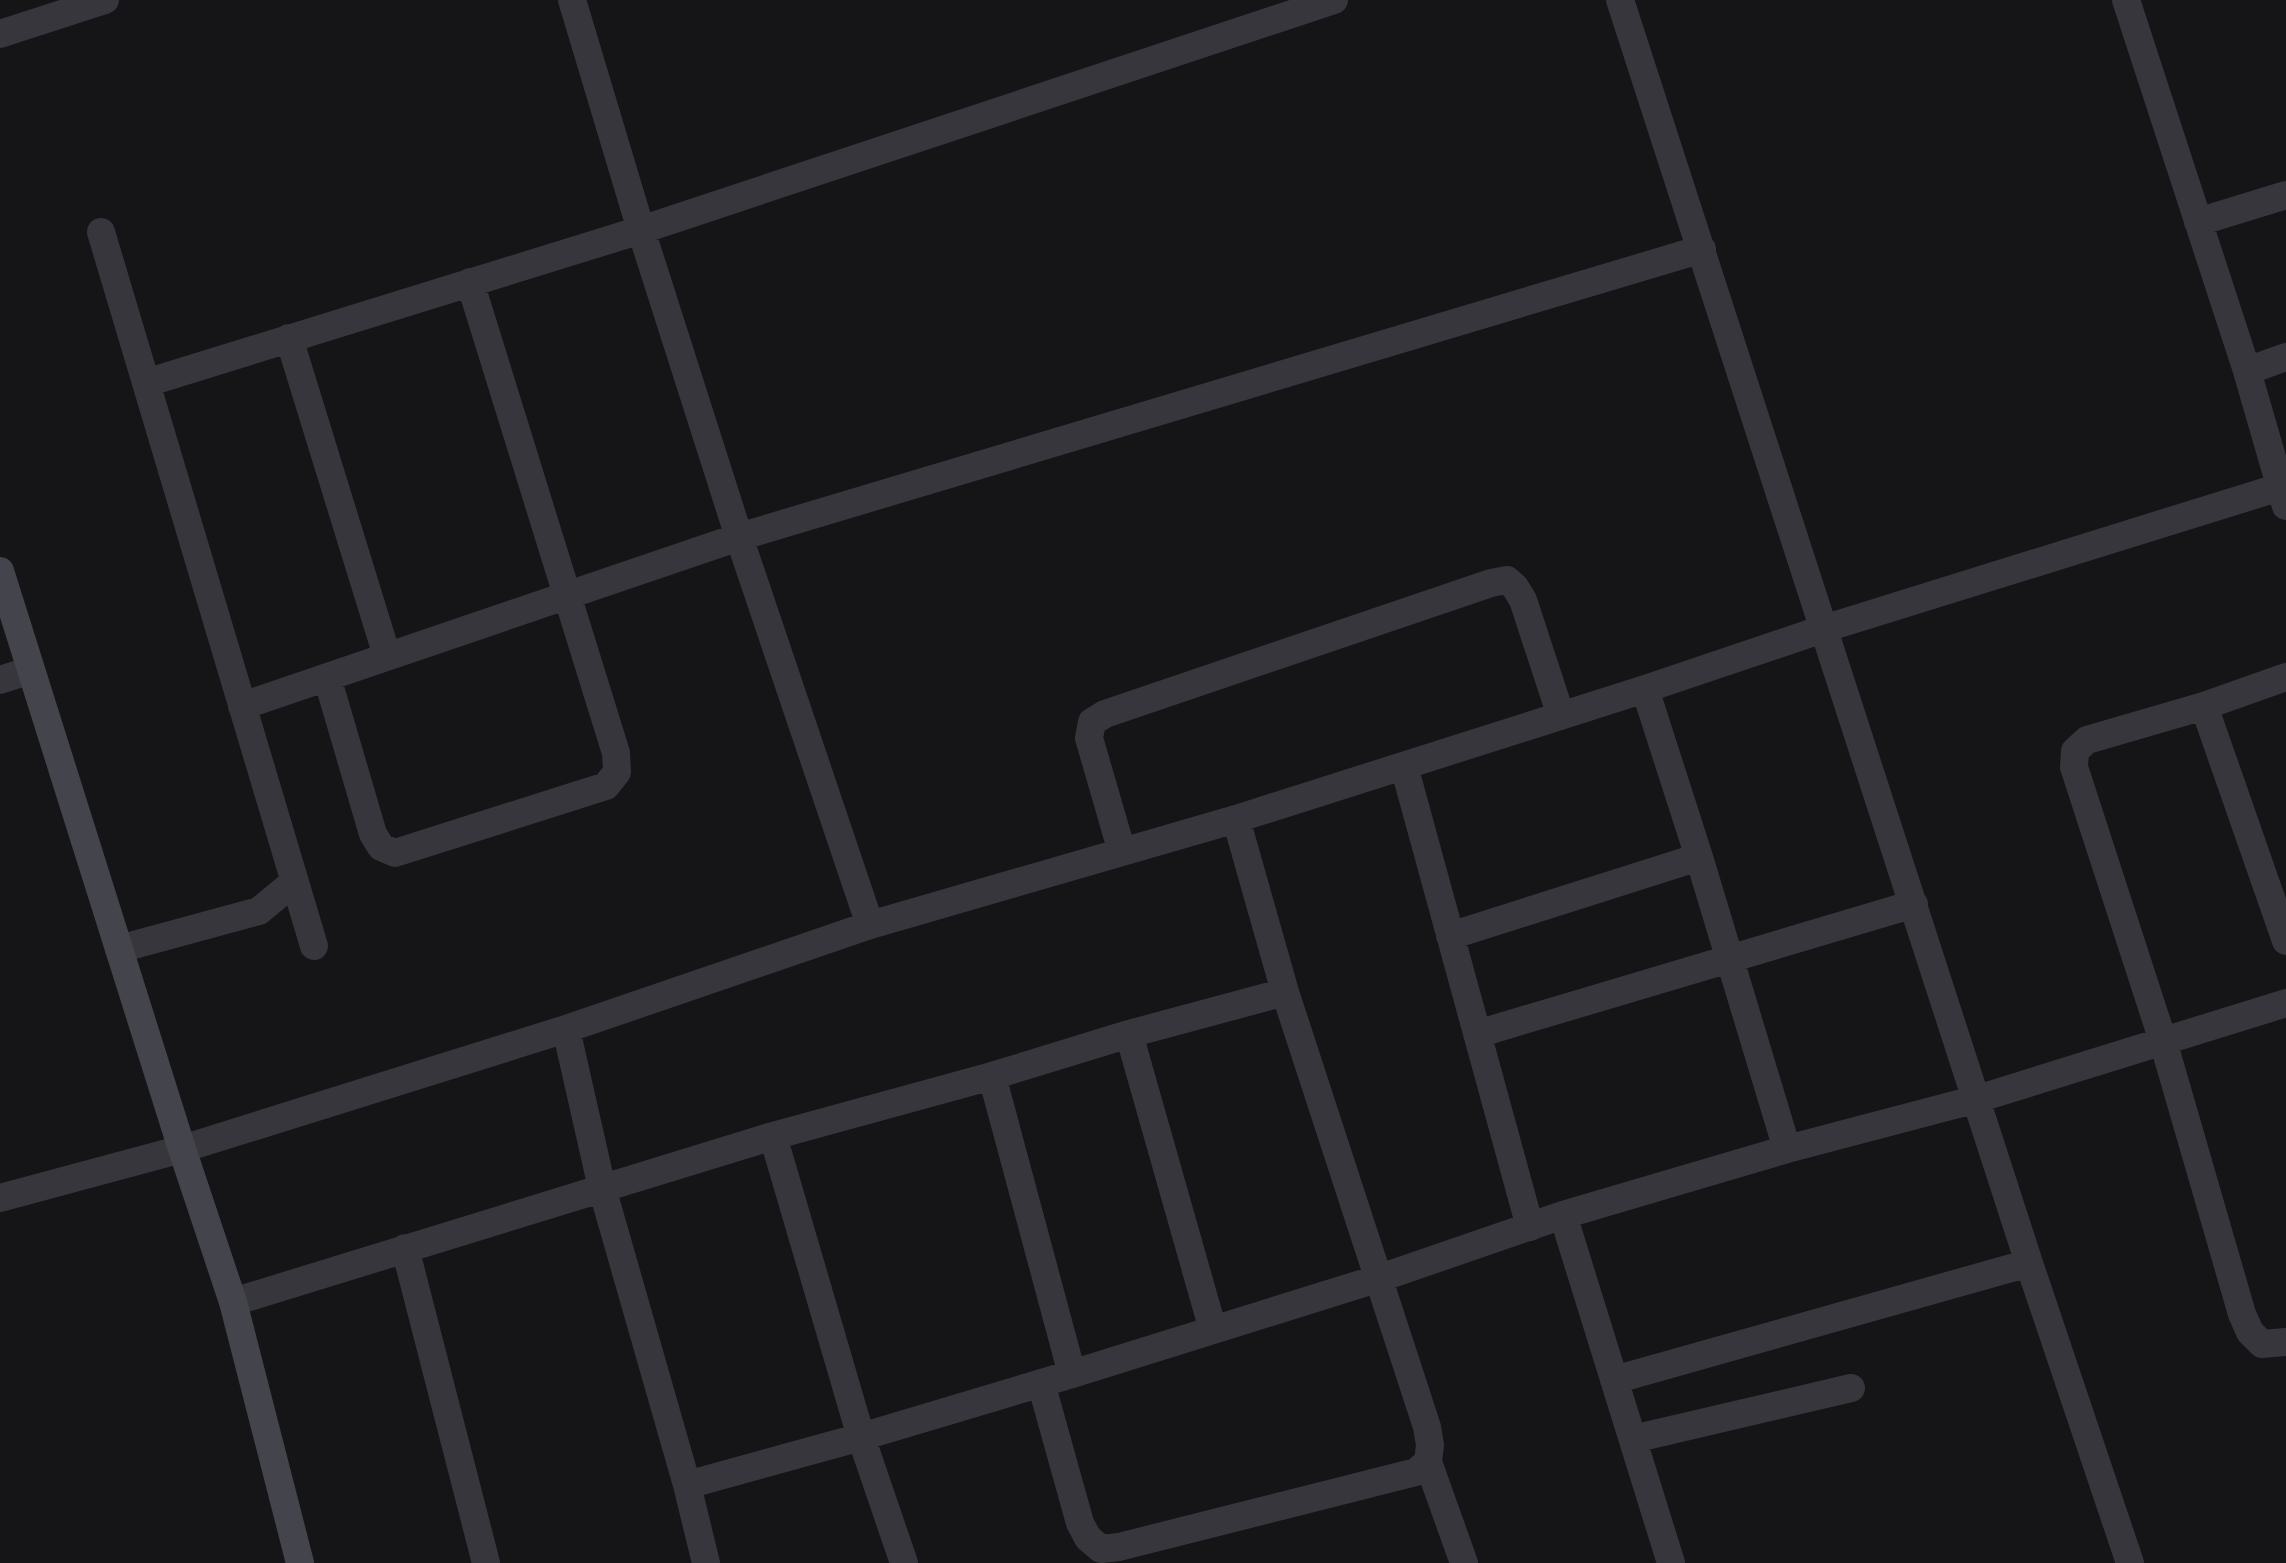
<svg xmlns="http://www.w3.org/2000/svg" width="2286" height="1563" font-family="Jost,sans-serif">
	<style>
		.lines { fill: none; stroke-linecap: round; stroke-linejoin: round }
		.street { stroke: #36363c; stroke-width: 28 }
		.secondary { stroke: #44454c; stroke-width: 28 }
	</style>
	<rect width="100%" height="100%" fill="#151517"/>
	<g class="lines">
		<path class="street" d="M572,0L641,230L739,537L870,925
			M1620,0L2029,1263L2130,1563
			M2126,0L2247,371L2286,506
			M0,34L105,0
			M2198,222L2286,195
			M101,232L314,946
			M289,338L387,656
			M2247,371L2286,357
			M146,383L641,230L1334,0
			M327,677L373,834L381,847L395,853L606,786L617,772L616,753L470,282
			M2286,677L2204,706L2087,740L2075,751L2074,767L2163,1041L2242,1314L2250,1332L2262,1344L2286,1342
			M0,680L31,670
			M1645,689L1699,857L1787,1149
			M242,706L739,537L1702,249
			M2204,706L2286,941
			M1404,766L1530,1227
			M1122,852L1089,738L1092,722L1105,714L1491,583L1507,580L1515,587L1523,600L1561,716
			M1450,936L1699,857
			M119,949L259,911L294,882
			M566,1029L602,1188L687,1485L706,1563
			M1129,1034L1213,1330
			M1477,1034L1914,904
			M992,1076L1072,1374
			M773,1136L861,1437L904,1563
			M0,1198L182,1149L566,1029L870,925L1236,819L1645,689L1823,629L2280,487
			M1563,1215L1671,1563
			M405,1248L486,1563
			M233,1302L773,1136L992,1076L1129,1034L1285,992
			M1614,1380L2029,1263
			M1041,1383L1080,1523L1088,1538L1101,1549L1119,1547L1416,1472L1428,1462L1430,1445L1427,1427L1285,992L1236,819
			M1633,1439L1851,1388
			M1428,1462L1464,1563
			M687,1485L861,1437L1072,1374L1380,1278L1563,1215L1787,1149L1977,1099L2286,1003"/>
		<path class="secondary" d="M0,571L182,1149L233,1302L300,1563"/>
	</g>
</svg>
